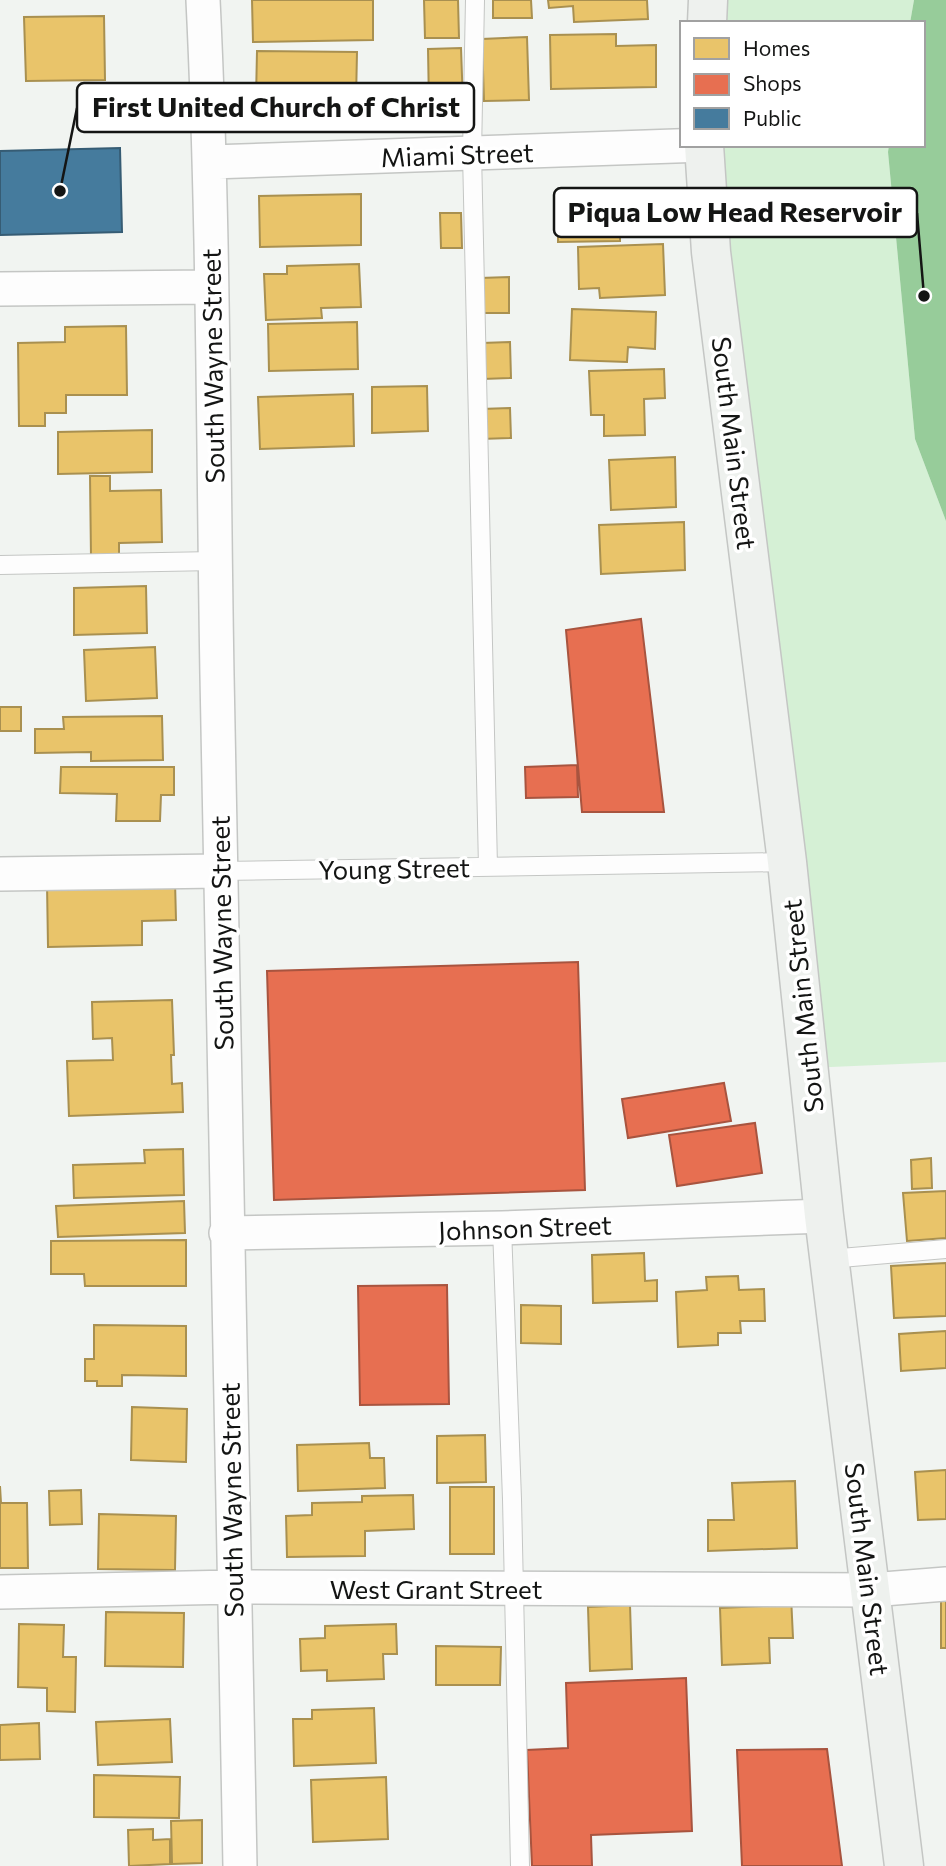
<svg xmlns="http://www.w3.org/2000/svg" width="946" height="1866" font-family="Commissioner,sans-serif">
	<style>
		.green { fill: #d5f0d5 }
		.water { fill: #97cc9a }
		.homes { fill: #e9c46a; stroke: #a99050; stroke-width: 2 }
		.shops { fill: #e76f51; stroke: #a8543f; stroke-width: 2 }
		.public { fill: #457b9d; stroke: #365c74; stroke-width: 2 }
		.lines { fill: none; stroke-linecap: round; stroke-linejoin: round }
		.lane-casing { stroke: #c4c6c4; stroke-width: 20 }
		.street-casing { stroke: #c4c6c4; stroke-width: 36 }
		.secondary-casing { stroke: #c4c6c4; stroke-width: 41 }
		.lane { stroke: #fdfdfd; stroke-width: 18 }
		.street { stroke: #fdfdfd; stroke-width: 33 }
		.secondary { stroke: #eef1ee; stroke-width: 38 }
		.labels { text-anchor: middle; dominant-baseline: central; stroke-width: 7; stroke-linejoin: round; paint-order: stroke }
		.street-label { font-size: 26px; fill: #141514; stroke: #fff }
		.leader { fill: none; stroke: #141514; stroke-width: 2.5 }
		.callout-dot { fill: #141514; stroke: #fff; stroke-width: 2.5 }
		.callout { fill: #fff; stroke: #141514; stroke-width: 2.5 }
		.callout-label { font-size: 28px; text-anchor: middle; font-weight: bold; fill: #141514 }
	</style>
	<rect width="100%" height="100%" fill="#f1f4f1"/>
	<path class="green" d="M708,0H914L910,23H707Z
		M704,145H889L888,152L915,439L946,521V1062L808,1068Z"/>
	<path class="water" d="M914,0H946V521L915,439L888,152L889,145H923V23H910Z"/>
	<path class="homes" d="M252,0H373V40L253,42Z
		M424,0H458L459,38H425Z
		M493,0H531L532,18H493Z
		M548,0H647L648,19L574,22L573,6L549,8Z
		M104,16L105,80L26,81L24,17Z
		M616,34V46L656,45V87L551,89L550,35Z
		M527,37L529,100L484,101L482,39Z
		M461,48L463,104L429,105L428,49Z
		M257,51L357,52L356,100L256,98Z
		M652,193L653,228H620V241L558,242V217L568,216V195Z
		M361,194V245L260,247L259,196Z
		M440,213H461L462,248H441Z
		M663,244L665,295L600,298L599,288L579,289L578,247Z
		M359,264L361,307L321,308L322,318L266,320L264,274H287V266Z
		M509,277V313H481L480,278Z
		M572,309L656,312L655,349L628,347L627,362L570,360Z
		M357,322L358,369L269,371L268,324Z
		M126,326L127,395H66V413H45V426H19L18,343L65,342V327Z
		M510,342L511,378L483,379L482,343Z
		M664,369L665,398L644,399L645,435L604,436V415H591L589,371Z
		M427,386L428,431L372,433V387Z
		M353,394L354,446L260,449L258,397Z
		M510,408L511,438L481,439V409Z
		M152,430V472L58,474V432Z
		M675,457L676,507L611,510L609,460Z
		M90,476H110V491L161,490L162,542L119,543V556L91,557Z
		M684,522L685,570L601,574L599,525Z
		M146,586L147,633L74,635V588Z
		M155,647L157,698L86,701L84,650Z
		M0,707H21V731H0Z
		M162,716L163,760L91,761V752L35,753V729H64L63,717Z
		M61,767H174V795H161L160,821H116L117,794L60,793Z
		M175,881L176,920L142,921V945L48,947L47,884Z
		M172,1000L174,1055H171L172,1084L182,1083L183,1112L69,1116L67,1061L113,1060L112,1038L93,1039L92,1002Z
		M183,1149L184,1195L74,1198L73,1165L145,1163L144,1150Z
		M931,1158L932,1188L912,1189L911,1160Z
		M946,1191V1238L907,1241L903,1193Z
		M184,1201L185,1233L58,1237L56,1206Z
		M186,1240V1286H85L84,1274H51V1241Z
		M644,1253L645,1281L657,1280V1301L593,1303L592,1255Z
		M946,1263V1316L894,1318L891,1266Z
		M738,1276L739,1290L764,1289L765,1321H740L741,1333H718V1345L678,1347L676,1292L707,1290L706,1277Z
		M521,1305L561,1306V1344L521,1343Z
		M94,1325L186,1326V1376L122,1375V1386H97V1381H85V1359H94Z
		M946,1331V1368L901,1371L899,1334Z
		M132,1407L187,1409L186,1462L131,1460Z
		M485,1435L486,1482L437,1483V1436Z
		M369,1443L370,1458H384L385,1488L298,1491L297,1445Z
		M946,1470V1519L918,1520L915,1472Z
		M795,1481L797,1548L708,1551V1520H734L732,1483Z
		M0,1486L1,1503H27L28,1568H0Z
		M450,1487H494V1554H450Z
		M81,1490L82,1524L50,1525L49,1491Z
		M413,1495L414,1529L365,1531V1556L287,1557L286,1516L312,1515V1503L362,1502V1496Z
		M99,1514L176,1516L175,1570L98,1569Z
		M791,1596L793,1638H769L770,1663L722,1665L720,1608L764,1606V1597Z
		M941,1597H946V1648H941Z
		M630,1605L632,1669L590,1671L588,1607Z
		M106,1612L184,1613L183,1667L105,1666Z
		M19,1624L64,1625L63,1657H76L75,1712L47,1711V1688L18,1687Z
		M396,1624L397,1654H383L384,1679L327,1681V1670L301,1671L300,1639L325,1638V1626Z
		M436,1646L501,1647L500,1685H436Z
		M374,1708L376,1763L294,1766L293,1719H312V1710Z
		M170,1719L172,1762L98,1765L96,1722Z
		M39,1723L40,1759L0,1760V1725Z
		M94,1775L180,1777L179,1818L94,1817Z
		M386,1777L388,1839L313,1842L311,1780Z
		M202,1820V1863L172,1864L171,1821Z
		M153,1829V1840L170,1839V1864L129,1866L128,1830Z"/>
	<path class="shops" d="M641,619L664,812H582L566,630Z
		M577,765L578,797L526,798L525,767Z
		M578,962L585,1190L274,1200L267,971Z
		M724,1083L731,1121L628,1138L622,1099Z
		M755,1123L762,1173L677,1186L669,1135Z
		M447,1285L449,1404L360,1405L358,1286Z
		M686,1678L692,1831L591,1835L592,1866H532L527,1750L568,1748L566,1683Z
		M827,1749L842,1866H742L737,1750Z"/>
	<path class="public" d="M120,148L122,232L0,235V151Z"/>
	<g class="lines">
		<g class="lane-casing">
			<path id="lane" d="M475,0L472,153L488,867
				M0,565L215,561
				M220,871L787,862
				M502,1228L512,1499L520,1866
				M829,1259L946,1249"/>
		</g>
		<g class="street-casing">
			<path id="street" d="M203,0C214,225 213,450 217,675C223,1072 230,1469 240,1866
				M211,162L704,145
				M0,289L210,287
				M0,874L220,871
				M226,1233L502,1228L824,1216
				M0,1592L233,1587L871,1590L946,1584"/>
		</g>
		<g class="secondary-casing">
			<path id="secondary" d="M707,23L708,0
				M704,145L711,252L787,862L824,1216L904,1866"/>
		</g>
		<use href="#lane" class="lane"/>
		<use href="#street" class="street"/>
		<use href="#secondary" class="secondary"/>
	</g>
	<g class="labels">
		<g class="street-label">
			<text transform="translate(457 154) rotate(-2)">Miami Street</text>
			<text transform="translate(212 366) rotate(-91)">South Wayne Street</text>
			<text transform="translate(735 443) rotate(83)">South Main Street</text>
			<text transform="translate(394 868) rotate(-1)">Young Street</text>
			<text transform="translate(221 933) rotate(-91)">South Wayne Street</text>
			<text transform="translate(802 1006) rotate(-96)">South Main Street</text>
			<text transform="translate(525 1227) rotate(-2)">Johnson Street</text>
			<text transform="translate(231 1500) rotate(-91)">South Wayne Street</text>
			<text transform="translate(868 1569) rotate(83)">South Main Street</text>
			<text x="436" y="1588">West Grant Street</text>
		</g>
	</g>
	<path class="leader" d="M60 191L77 108M924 296L917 213"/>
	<g class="callout-dot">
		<circle cx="60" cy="191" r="7"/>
		<circle cx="924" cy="296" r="7"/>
	</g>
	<g class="callout">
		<rect x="77" y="83" width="397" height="49" rx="7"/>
		<rect x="554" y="188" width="363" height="49" rx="7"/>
	</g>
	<g class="callout-label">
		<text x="276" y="117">First United Church of Christ</text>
		<text x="735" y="222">Piqua Low Head Reservoir</text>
	</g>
	<rect x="680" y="21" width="245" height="126" fill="#ffffff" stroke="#a1a1a1" stroke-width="2"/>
	<rect x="694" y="38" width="35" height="21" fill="#e9c46a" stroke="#a1a1a1" stroke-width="2"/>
	<text x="743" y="56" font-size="21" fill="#141514">Homes</text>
	<rect x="694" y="74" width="35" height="21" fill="#e76f51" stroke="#a1a1a1" stroke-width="2"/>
	<text x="743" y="91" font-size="21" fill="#141514">Shops</text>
	<rect x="694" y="108" width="35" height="21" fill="#457b9d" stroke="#a1a1a1" stroke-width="2"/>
	<text x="743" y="126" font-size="21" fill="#141514">Public</text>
</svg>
